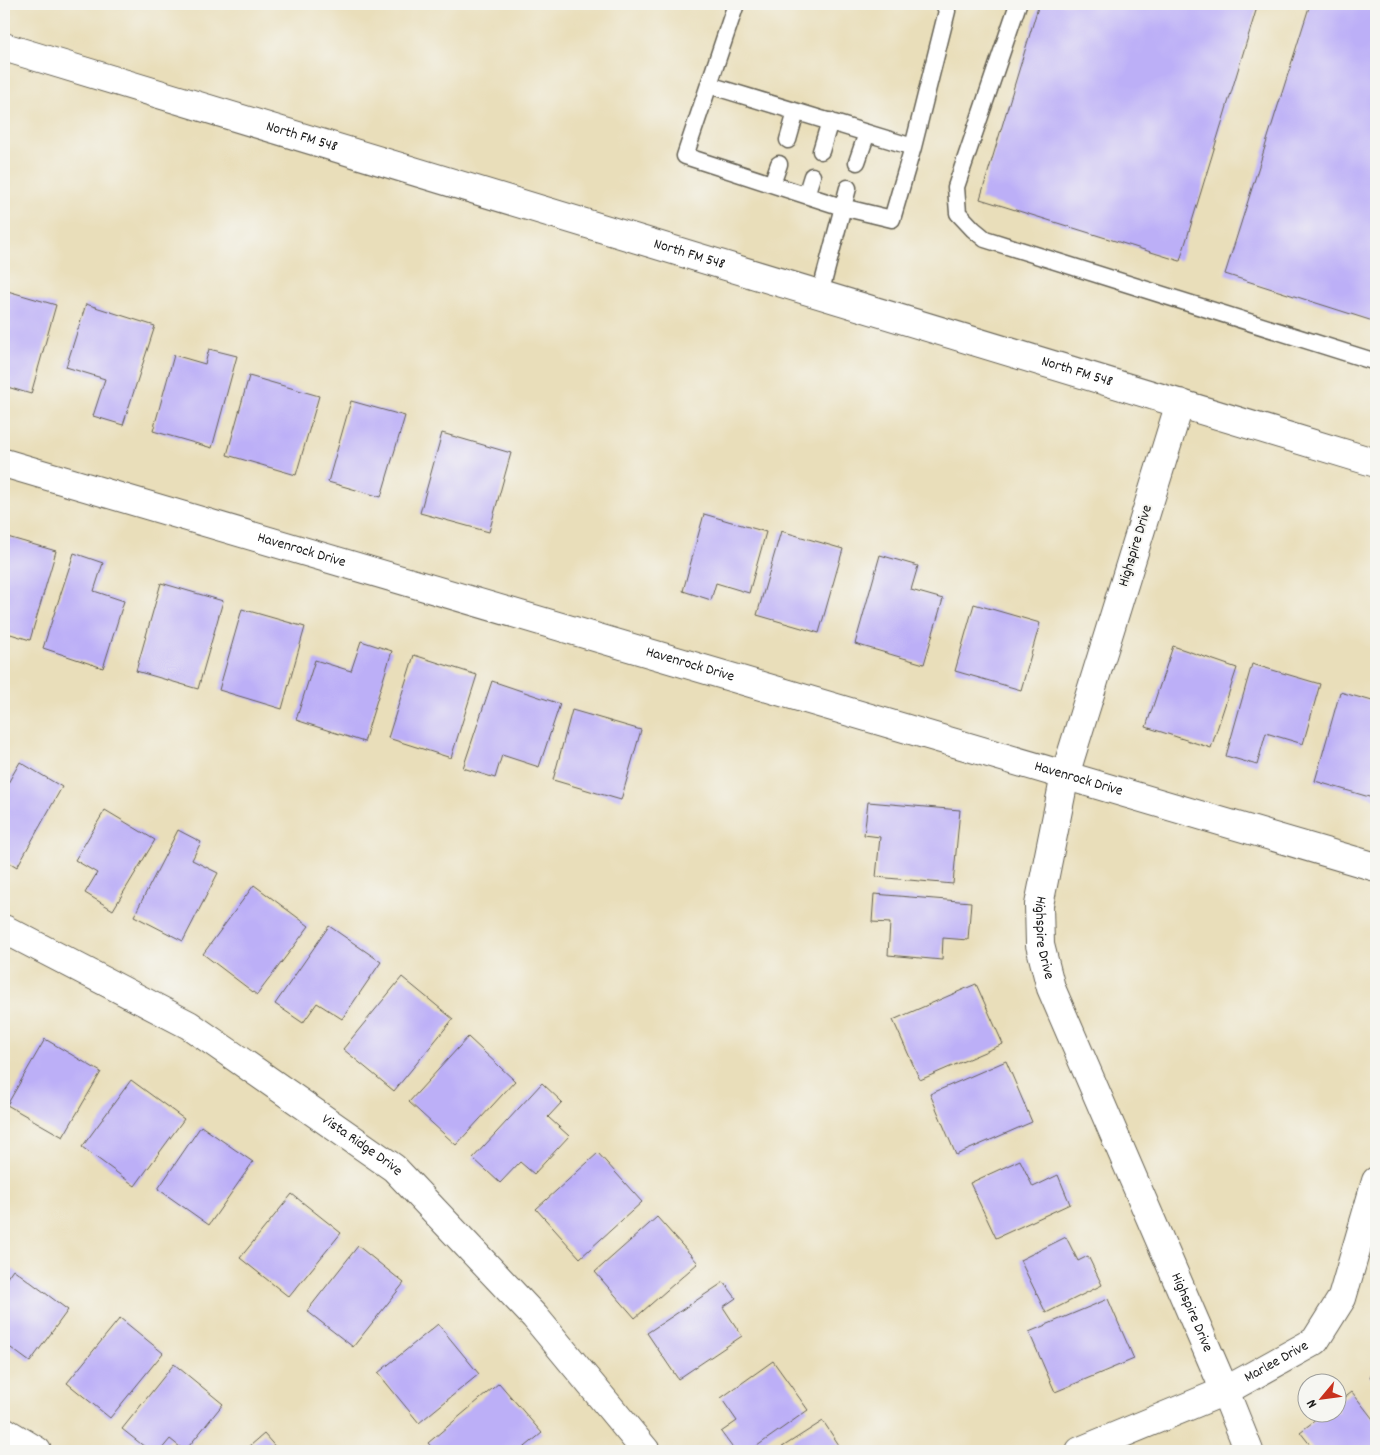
<svg xmlns="http://www.w3.org/2000/svg" width="1380" height="1455" font-family="Dekko,sans-serif">
	<style>
		.building { fill: #bcaff7 }
		.lines { fill: none; stroke-linecap: round; stroke-linejoin: round }
		.lane-casing { stroke: #646053; stroke-width: 19 }
		.street-casing { stroke: #646053; stroke-width: 30 }
		.secondary-casing { stroke: #646053; stroke-width: 30 }
		.lane { stroke: #fff; stroke-width: 16 }
		.street { stroke: #fff; stroke-width: 28 }
		.secondary { stroke: #fff; stroke-width: 28 }
		.labels { text-anchor: middle; dominant-baseline: central; stroke-width: 4; stroke-linejoin: round; paint-order: stroke }
		.street-label { font-size: 15px; fill: #1c1c1c; stroke: #f6f6f2 }
	</style>
	<rect width="100%" height="100%" fill="#f6f6f2"/>
	<filter id="ink" filterUnits="userSpaceOnUse"><feTurbulence type="fractalNoise" baseFrequency=".02" numOctaves="2"/><feDisplacementMap in="SourceGraphic" scale="10" xChannelSelector="R" yChannelSelector="G"/><feConvolveMatrix kernelMatrix="1 2 1 2 8 2 1 2 1" color-interpolation-filters="sRGB"/></filter>
	<filter id="wash" filterUnits="userSpaceOnUse"><feTurbulence type="fractalNoise" baseFrequency=".0096" numOctaves="4" result="noise"/><feDisplacementMap in="SourceGraphic" scale="20" xChannelSelector="R" yChannelSelector="G"/><feGaussianBlur stdDeviation="1.12" result="paint"/><feColorMatrix in="noise" values="0 0 0 0 0 0 0 0 0 0 0 0 0 0 0 0 0 1.4 0 .05"/><feComposite in="paint" operator="in"/></filter>
	<g filter="url(#wash)">
		<rect width="100%" height="100%" fill="#e9deba"/>
		<g id="blocks">
			<path class="building" d="M1039,4H1258L1180,261L980,199Z
				M1310,4H1376V322L1225,274Z
				M4,290L56,305L31,394L4,386Z
				M86,304L155,326L123,425L93,416L105,379L66,367Z
				M209,349L237,356L212,448L153,431L174,355L205,364Z
				M249,376L319,396L296,475L227,455Z
				M351,401L405,416L381,497L328,482Z
				M442,433L511,453L489,532L420,513Z
				M704,514L766,532L749,593L716,583L711,600L683,591Z
				M781,531L843,549L819,633L757,615Z
				M4,536L56,551L30,640L4,632Z
				M74,553L103,563L94,591L124,601L103,668L43,648Z
				M880,555L918,566L911,590L943,599L924,664L855,644Z
				M161,583L223,601L198,689L136,671Z
				M974,604L1040,623L1021,690L955,671Z
				M242,609L305,627L282,709L219,690Z
				M361,641L392,651L364,742L296,720L315,660L351,671Z
				M1173,646L1237,668L1211,748L1146,727Z
				M414,655L477,675L451,758L388,738Z
				M1252,664L1320,684L1303,744L1266,733L1257,765L1226,756Z
				M492,681L560,704L539,767L502,755L495,778L463,768Z
				M1340,692L1376,702V799L1315,781Z
				M572,710L641,730L621,800L553,780Z
				M20,762L62,787L17,867L4,859V790Z
				M868,802L960,810L953,884L876,877L880,837L864,835Z
				M105,810L155,840L113,910L85,893L97,873L75,860Z
				M178,830L201,842L192,860L218,873L183,941L134,916Z
				M254,885L309,926L257,995L203,954Z
				M874,894L971,902L968,940L943,938L942,960L888,955L890,923L872,922Z
				M329,926L381,962L342,1019L317,1003L303,1023L275,1004Z
				M402,977L453,1019L394,1091L343,1049Z
				M976,984L1003,1044L920,1080L893,1020Z
				M468,1037L515,1081L456,1145L409,1102Z
				M45,1039L101,1072L63,1137L7,1105Z
				M1006,1061L1032,1122L956,1155L930,1094Z
				M131,1080L184,1119L135,1186L82,1147Z
				M542,1083L562,1102L548,1117L569,1136L534,1174L520,1162L500,1183L473,1158Z
				M201,1126L253,1162L209,1225L158,1189Z
				M598,1153L642,1202L580,1258L536,1209Z
				M1020,1160L1033,1187L1058,1175L1070,1204L996,1238L970,1183Z
				M292,1194L341,1233L289,1297L240,1258Z
				M657,1217L698,1263L635,1318L595,1272Z
				M1066,1237L1078,1261L1088,1256L1102,1285L1046,1313L1020,1260Z
				M358,1246L404,1283L353,1347L307,1311Z
				M13,1269L68,1310L30,1362L4,1343V1282Z
				M724,1282L736,1298L723,1307L742,1336L678,1379L647,1333Z
				M1108,1299L1134,1359L1055,1392L1029,1332Z
				M120,1318L163,1353L110,1418L67,1383Z
				M438,1324L479,1374L419,1423L378,1373Z
				M773,1361L808,1410L750,1451H735L721,1432L737,1421L721,1398Z
				M174,1364L223,1404L185,1451L170,1439L160,1451H150L122,1429Z
				M1376,1365V1380L1370,1377Z
				M499,1383L542,1433L520,1451H435L428,1443Z
				M1352,1392L1376,1423V1451H1315L1300,1432L1326,1412H1338V1403Z
				M823,1421L843,1451H776Z
				M264,1434L279,1451H244Z"/>
		</g>
	</g>
	<g filter="url(#ink)">
		<use href="#blocks" fill-opacity="0" stroke="#646053" stroke-width="1"/>
		<g class="lines">
			<g class="lane-casing">
				<path id="lane" d="M736,4L685,156L842,207L892,219L913,147L947,11L944,4
					M1018,4L956,187L958,213L973,229L985,239L1376,362
					M709,85L913,147
					M788,140L796,112
					M821,151L830,121
					M857,162L867,133
					M772,184L779,164
					M806,195L812,176
					M820,294L848,188"/>
			</g>
			<g class="street-casing">
				<g id="street">
					<path id="s1" d="M1180,403L1065,775L1039,905L1040,945L1051,988L1225,1391L1249,1451"/>
					<path id="s2" d="M4,463L1376,867"/>
					<path id="s3" d="M4,929L189,1025L394,1168L535,1317L646,1451"/>
					<path d="M4,1431L37,1451"/>
					<path id="s4" d="M1080,1451L1225,1391L1315,1341L1342,1298L1376,1181"/>
				</g>
			</g>
			<g class="secondary-casing">
				<g id="secondary">
					<path id="s5" d="M4,47L1376,463"/>
				</g>
			</g>
			<use href="#lane" class="lane"/>
			<use href="#street" class="street"/>
			<use href="#secondary" class="secondary"/>
		</g>
	</g>
	<g class="labels">
		<g class="street-label">
			<text stroke="none"><textPath href="#s5" startOffset="311">North FM 548</textPath></text>
			<text stroke="none"><textPath href="#s5" startOffset="716">North FM 548</textPath></text>
			<text stroke="none"><textPath href="#s5" startOffset="1121">North FM 548</textPath></text>
			<text transform="translate(1136 546) rotate(-73)">Highspire Drive</text>
			<text stroke="none"><textPath href="#s2" startOffset="310">Havenrock Drive</textPath></text>
			<text stroke="none"><textPath href="#s2" startOffset="715">Havenrock Drive</textPath></text>
			<text stroke="none"><textPath href="#s2" startOffset="1120">Havenrock Drive</textPath></text>
			<text stroke="none"><textPath href="#s1" startOffset="555">Highspire Drive</textPath></text>
			<text stroke="none"><textPath href="#s3" startOffset="419">Vista Ridge Drive</textPath></text>
			<text stroke="none"><textPath href="#s1" startOffset="960">Highspire Drive</textPath></text>
			<text stroke="none"><textPath href="#s4" startOffset="216">Marlee Drive</textPath></text>
		</g>
	</g>
	<rect width="1380" height="1455" fill="none" stroke="#f6f6f2" stroke-width="20"/>
	<g transform="translate(1322 1398) rotate(241)"><circle r="24" fill="#f6f6f2" stroke="#9f9f9c"/>
	<path d="M0-4L9 19L0 12L-9 19Z" fill="#c8321e"/>
	<text y="-8" font-size="14" font-weight="bold" text-anchor="middle" fill="#1c1c1c">N</text>
	</g>
</svg>
